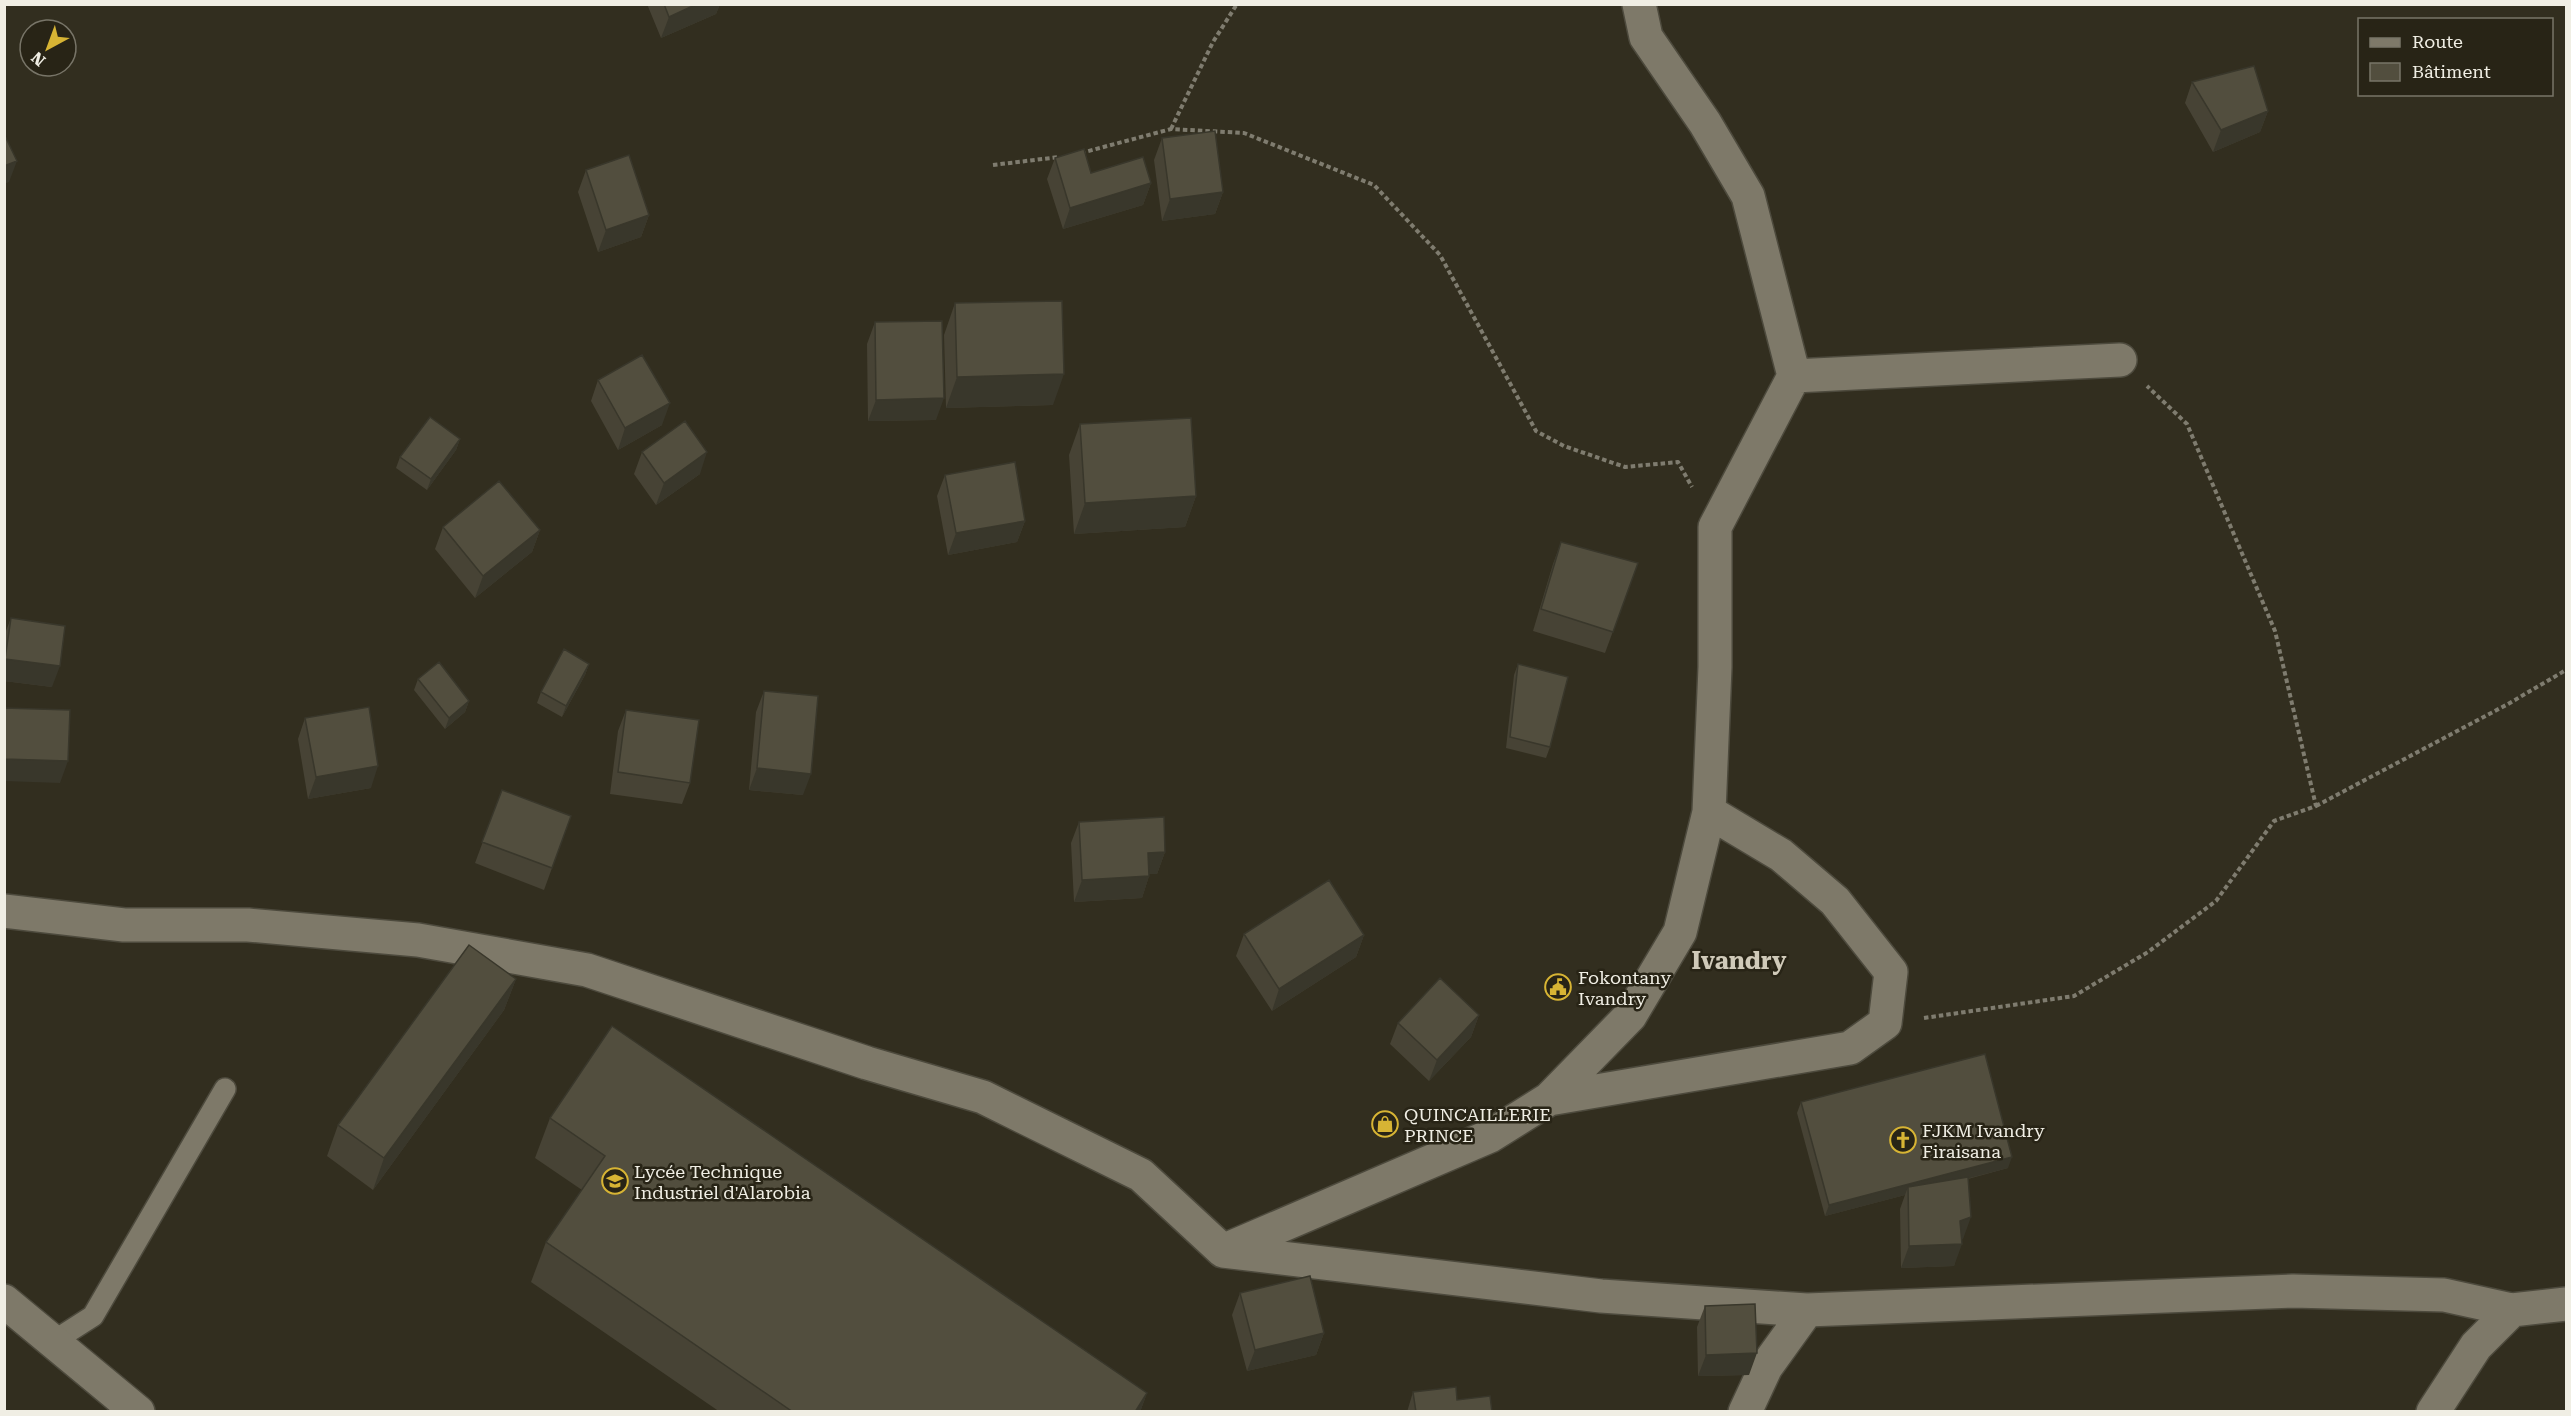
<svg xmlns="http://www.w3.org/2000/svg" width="2571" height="1416" font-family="'Roboto Serif',serif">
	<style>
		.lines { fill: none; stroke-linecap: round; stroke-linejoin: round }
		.lane-casing { stroke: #4d4a3d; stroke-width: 24 }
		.street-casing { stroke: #4d4a3d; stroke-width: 36 }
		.path { stroke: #7f7c6f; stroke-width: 4; stroke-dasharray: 4.5 3; stroke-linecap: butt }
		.lane { stroke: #7e7969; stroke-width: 21 }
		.street { stroke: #7e7969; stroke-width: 33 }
		.wall { fill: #474335 }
		.shaded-wall { fill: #39372b }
		.building { fill: #524e3e; stroke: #39372b; stroke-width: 1.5 }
		.labels { text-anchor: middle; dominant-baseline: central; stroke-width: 5; stroke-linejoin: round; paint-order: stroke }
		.poi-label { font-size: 18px; fill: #f0eee4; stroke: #282416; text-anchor: start }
		.district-label { font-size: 24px; font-weight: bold; fill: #d0cab9; stroke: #282416 }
	</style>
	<rect width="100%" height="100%" fill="#322e1f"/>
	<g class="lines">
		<g class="lane-casing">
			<path id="lane" d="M54,1341L93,1316L225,1089"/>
		</g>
		<g class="street-casing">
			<path id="street" d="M1794,376L2120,360
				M4,911L124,925H248L418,940L587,970L867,1063L983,1097L1141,1175L1223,1251L1601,1296L1807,1310L2293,1291L2444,1295L2512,1310L2566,1304
				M1549,1099L1630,1016L1680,932L1709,812L1715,667V527L1794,376L1748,196L1705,123L1646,37L1639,4
				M1225,1250L1490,1136L1549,1099L1850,1048L1885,1023L1891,972L1835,901L1781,855L1709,812
				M4,1301L138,1412
				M1745,1412L1766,1367L1807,1310
				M2433,1412L2476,1346L2512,1310"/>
		</g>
		<path class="path" d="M1171,129L1213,42L1237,4
			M1081,153L1171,129L1244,133L1374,185L1440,255L1536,431L1564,446L1625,467L1678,462L1692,487
			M993,165L1059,157
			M2316,806L2508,704L2566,670
			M1924,1018L2074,996L2148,952L2216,901L2274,821L2316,806L2275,631L2187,424L2147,386"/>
		<use href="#lane" class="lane"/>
		<use href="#street" class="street"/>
	</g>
	<path class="wall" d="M647,4H720L716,14L661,38Z
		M2192,82L2268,111L2260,132L2213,152L2185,103Z
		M1162,138L1223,192L1215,214L1162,221L1154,160Z
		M1055,158L1091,173L1151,183L1143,205L1063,229L1047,179Z
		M586,170L649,215L641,237L598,252L578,192Z
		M955,303L1053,405L946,408L944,335Z
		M875,322L936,420L868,421L867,344Z
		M598,380L662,425L618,450L591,401Z
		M1080,424L1196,496L1185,527L1074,534L1069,455Z
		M460,439L456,450L427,490L396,468L400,457Z
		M642,452L700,474L656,505L634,474Z
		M945,475L1025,521L1017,542L948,555L937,496Z
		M443,527L540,530L532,552L475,598L435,549Z
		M1561,542L1638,563L1605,653L1533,631L1553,564Z
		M11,618L52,687L4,681V636Z
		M589,664L585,675L562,717L537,703L541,692Z
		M1518,664L1550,747L1546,758L1506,748L1514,675Z
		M418,679L469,701L465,712L445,729L414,690Z
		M764,691L803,795L749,790L756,712Z
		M626,710L690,783L682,804L610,794L618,731Z
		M305,718L371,788L308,799L298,739Z
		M502,790L571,816L544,890L475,863Z
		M1079,822L1165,852L1157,874H1149V876L1142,898L1074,902L1071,843Z
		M1244,934L1364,935L1356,957L1272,1011L1236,956Z
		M516,979L504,1010L373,1190L327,1156L338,1125Z
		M1479,1015L1471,1037L1429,1081L1390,1044L1398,1023Z
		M1801,1102L2008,1168L1968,1179L1963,1239H1961L1954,1266L1901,1268L1900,1209L1905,1195L1825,1216L1797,1113Z
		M550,1118L1147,1393L1140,1412H720L531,1282L546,1242L582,1190L535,1158Z
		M1240,1293L1324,1333L1316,1355L1247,1371L1232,1315Z
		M1705,1306L1749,1375L1698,1376L1697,1327Z
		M1413,1392L1457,1400L1492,1412H1407Z"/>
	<path class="shaded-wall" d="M697,4H720L716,14L661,38L669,17Z
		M2268,111L2260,132L2213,152L2221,130Z
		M17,161L9,182L4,184V166Z
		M1151,183L1143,205L1063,229L1070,208Z
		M1223,192L1215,214L1162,221L1170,199Z
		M649,215L641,237L598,252L606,230Z
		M1064,374L1053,405L946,408L957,377Z
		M944,398L936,420L868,421L876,400Z
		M670,403L662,425L618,450L625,428Z
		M460,439L456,450L427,490L431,479Z
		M707,452L700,474L656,505L664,483Z
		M1196,496L1185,527L1074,534L1085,503Z
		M1025,521L1017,542L948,555L956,533Z
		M540,530L532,552L475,598L483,576Z
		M5,659L60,666L52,687L4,681Z
		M589,664L585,675L562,717L566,706Z
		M469,701L465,712L445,729L449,718Z
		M4,759L68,761L60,783L4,781Z
		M378,766L371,788L308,799L316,777Z
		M757,768L811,774L803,795L749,790Z
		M1165,852L1157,874H1140L1148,853Z
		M1149,876L1142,898L1074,902L1082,880Z
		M1364,935L1356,957L1272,1011L1279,989Z
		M516,979L504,1010L373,1190L384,1158Z
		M1479,1015L1471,1037L1429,1081L1437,1060Z
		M2012,1157L2008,1168L1908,1194V1187L1905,1195L1825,1216L1829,1205Z
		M1971,1217L1963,1239L1952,1243L1960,1221Z
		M1962,1244L1954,1266L1901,1268L1909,1246Z
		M1324,1333L1316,1355L1247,1371L1255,1350Z
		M1757,1353L1749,1375L1698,1376L1706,1355Z
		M1147,1393L1140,1412H1135Z"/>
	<path class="building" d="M664,4H697L669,17Z
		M2254,66L2268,111L2221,130L2192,82Z
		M1215,131L1223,192L1170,199L1162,138Z
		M4,134L17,161L4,166Z
		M1084,149L1091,173L1143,157L1151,183L1070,208L1055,158Z
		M629,155L649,215L606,230L586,170Z
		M1062,301L1064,374L957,377L955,303Z
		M942,321L944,398L876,400L875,322Z
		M642,355L670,403L625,428L598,380Z
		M430,417L460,439L431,479L400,457Z
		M1191,418L1196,496L1085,503L1080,424Z
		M685,421L707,452L664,483L642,452Z
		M1015,462L1025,521L956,533L945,475Z
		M499,481L540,530L483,576L443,527Z
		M1561,542L1638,563L1613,632L1541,609Z
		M11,618L65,626L60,666L5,659Z
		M564,649L589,664L566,706L541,692Z
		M439,662L469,701L449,718L418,679Z
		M1518,664L1568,677L1550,747L1510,737Z
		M764,691L818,696L811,774L757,768Z
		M369,707L378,766L316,777L305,718Z
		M4,708L70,710L68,761L4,759Z
		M626,710L699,720L690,783L618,772Z
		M502,790L571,816L552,868L482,842Z
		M1164,817L1165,852L1148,853L1149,876L1082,880L1079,822Z
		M1329,880L1364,935L1279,989L1244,934Z
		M469,945L516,979L384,1158L338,1125Z
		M1440,978L1479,1015L1437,1060L1398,1023Z
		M612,1026L1147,1393L1135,1412H793L546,1242L605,1156L550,1118Z
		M1985,1054L2012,1157L1829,1205L1801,1102Z
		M1968,1177L1971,1217L1960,1221L1962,1244L1909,1246L1908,1187Z
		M1310,1276L1324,1333L1255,1350L1240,1293Z
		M1755,1304L1757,1353L1706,1355L1705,1306Z
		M1456,1387L1457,1400L1490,1396L1492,1412H1416L1413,1392Z"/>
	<defs>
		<g id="civic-ring" transform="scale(1.35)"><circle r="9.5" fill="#282416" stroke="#d7b434" stroke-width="1.5"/><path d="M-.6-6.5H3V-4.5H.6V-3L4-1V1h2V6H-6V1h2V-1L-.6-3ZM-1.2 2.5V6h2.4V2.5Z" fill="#d7b434"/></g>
		<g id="shop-ring" transform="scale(1.35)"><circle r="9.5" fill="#282416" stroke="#d7b434" stroke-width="1.5"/><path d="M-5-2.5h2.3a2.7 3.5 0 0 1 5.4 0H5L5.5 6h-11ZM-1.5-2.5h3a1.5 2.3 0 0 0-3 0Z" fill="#d7b434"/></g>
		<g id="church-ring" transform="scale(1.35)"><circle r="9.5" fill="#282416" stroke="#d7b434" stroke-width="1.5"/><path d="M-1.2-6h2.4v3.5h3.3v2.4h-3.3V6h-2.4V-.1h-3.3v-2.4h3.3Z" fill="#d7b434"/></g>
		<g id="school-ring" transform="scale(1.35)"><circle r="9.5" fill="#282416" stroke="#d7b434" stroke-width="1.5"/><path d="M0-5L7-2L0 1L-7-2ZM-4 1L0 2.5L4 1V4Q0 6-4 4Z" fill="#d7b434"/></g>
	</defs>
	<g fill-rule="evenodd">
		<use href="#civic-ring" x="1558" y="987"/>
		<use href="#shop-ring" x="1385" y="1124"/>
		<use href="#church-ring" x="1903" y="1140"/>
		<use href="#school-ring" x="615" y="1181"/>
	</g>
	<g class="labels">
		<g class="poi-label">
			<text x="1578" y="977">Fokontany<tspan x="1578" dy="21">Ivandry</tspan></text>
			<text x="1404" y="1114">QUINCAILLERIE<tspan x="1404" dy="21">PRINCE</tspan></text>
			<text x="1922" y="1130">FJKM Ivandry<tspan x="1922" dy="21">Firaisana</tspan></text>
			<text x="634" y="1171">Lycée Technique<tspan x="634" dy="21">Industriel d'Alarobia</tspan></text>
		</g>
		<g class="district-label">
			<text x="1739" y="961">Ivandry</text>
		</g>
	</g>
	<rect width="2571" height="1416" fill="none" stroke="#f0eee4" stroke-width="12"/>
	<rect x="2358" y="18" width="195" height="78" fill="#282416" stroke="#787568" stroke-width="1.5"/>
	<rect x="2370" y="38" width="30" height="9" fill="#7e7969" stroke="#787568" stroke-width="1.5"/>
	<text x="2412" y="48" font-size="18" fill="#f0eee4">Route</text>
	<rect x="2370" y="63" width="30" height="18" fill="#524e3e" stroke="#787568" stroke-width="1.5"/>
	<text x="2412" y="78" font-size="18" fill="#f0eee4">Bâtiment</text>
	<g transform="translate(48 48) rotate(221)"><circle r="28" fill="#282416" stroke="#787568" stroke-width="1.5"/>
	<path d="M0-4.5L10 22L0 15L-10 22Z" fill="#d7b434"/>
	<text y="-9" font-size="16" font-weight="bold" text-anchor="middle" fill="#f0eee4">N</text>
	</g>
</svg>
